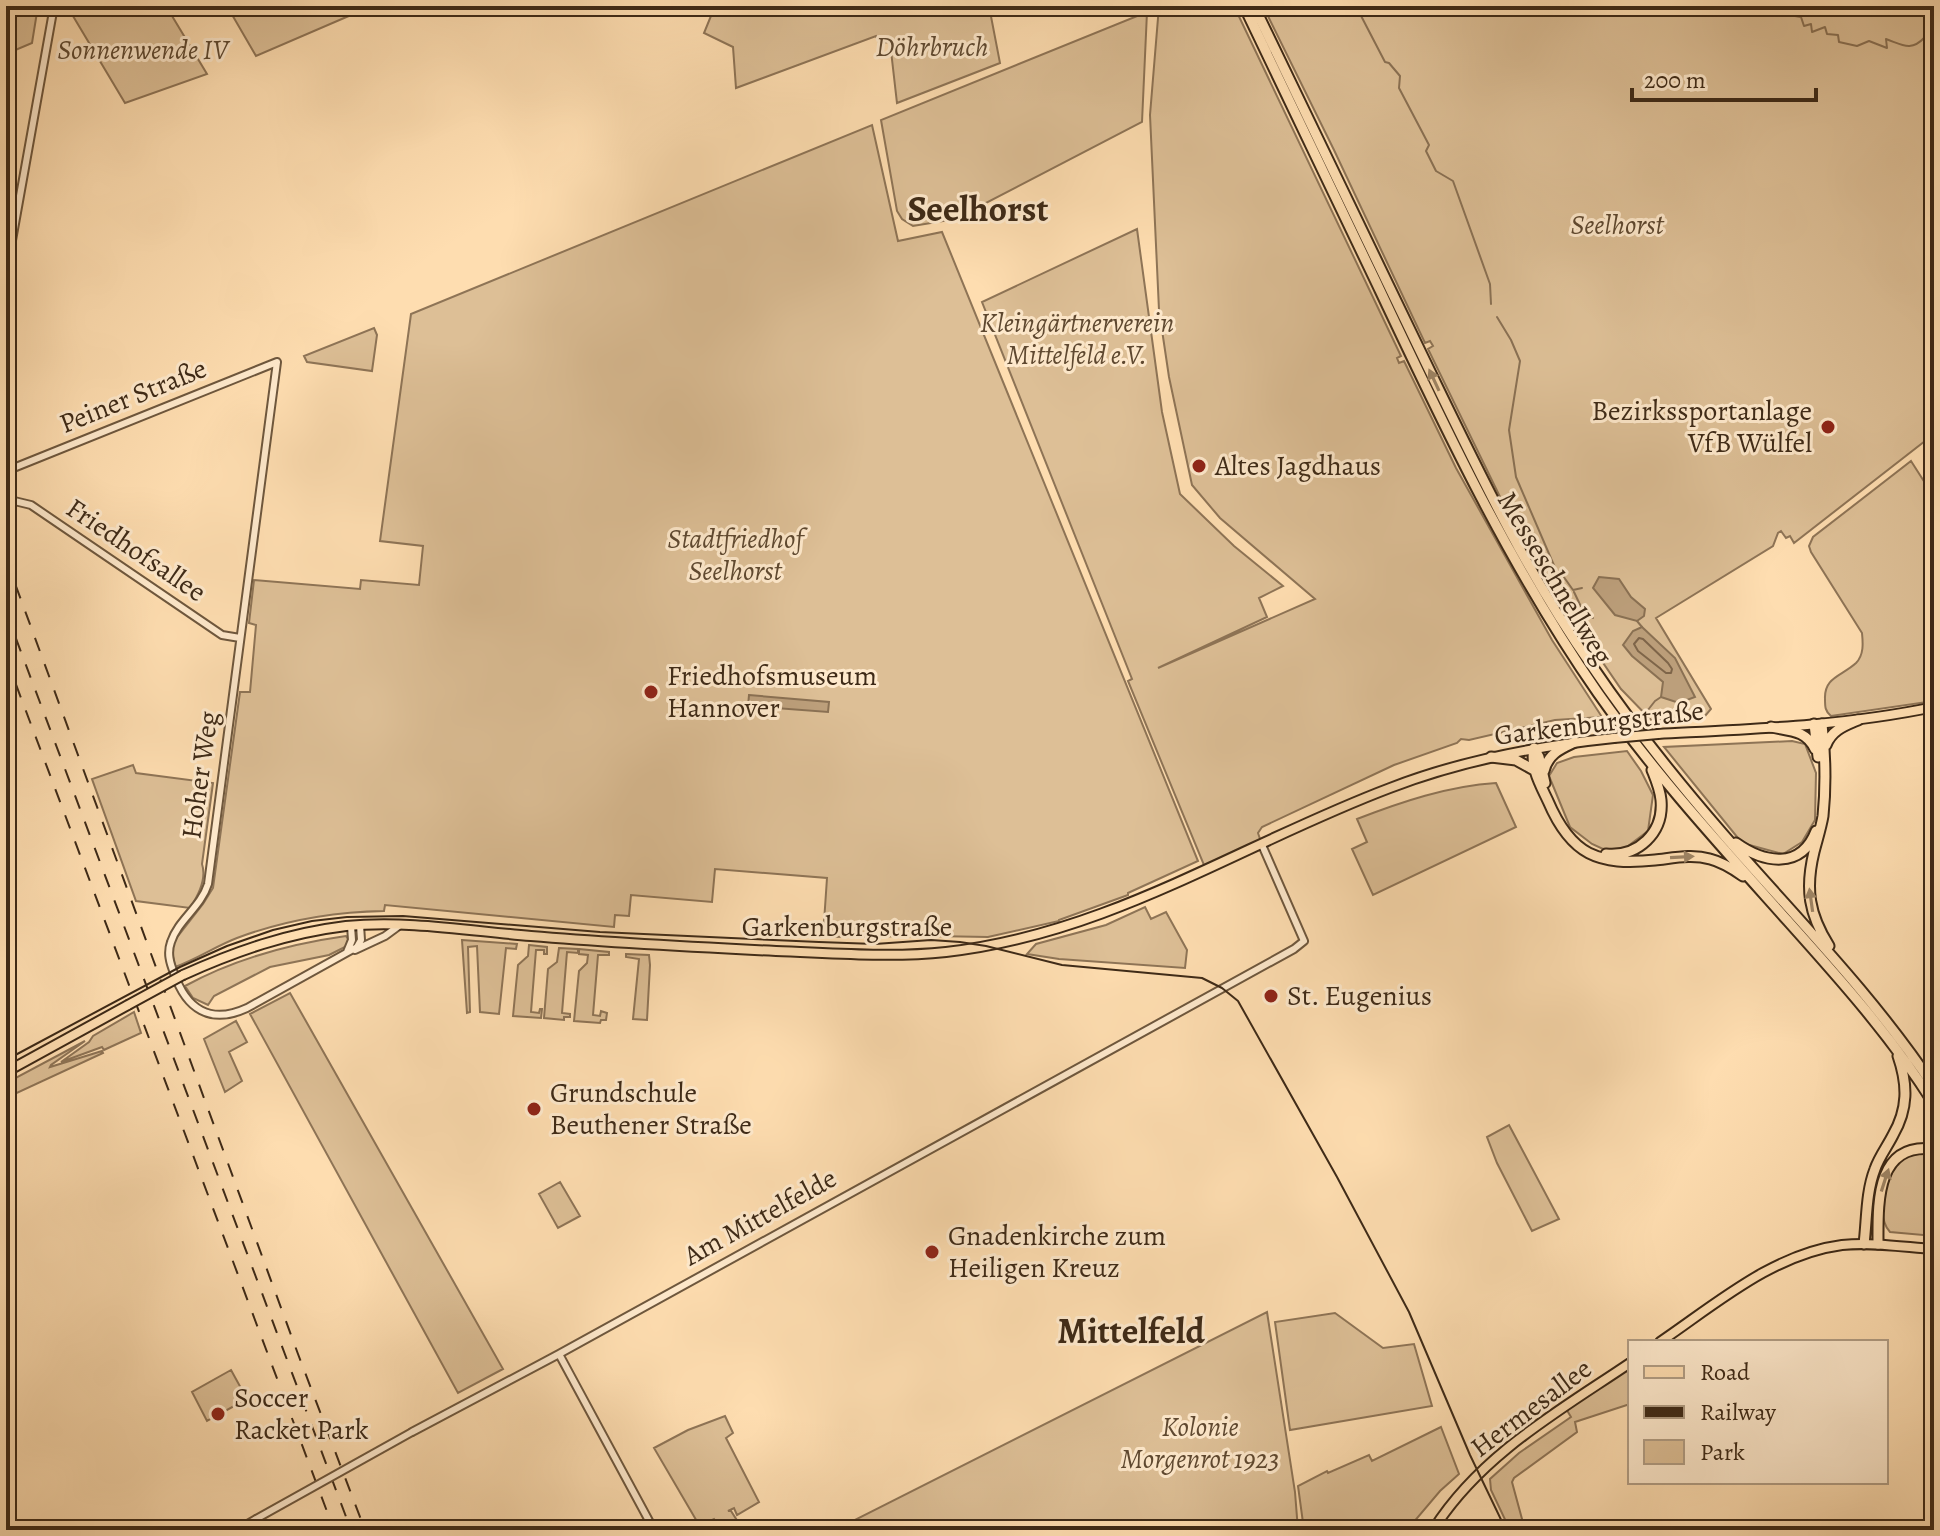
<svg xmlns="http://www.w3.org/2000/svg" width="1940" height="1536" font-family="Alegreya,serif">
	<style>
		.green { fill: #ddbf96; stroke: #8e7456; stroke-width: 2 }
		.water { fill: #bda07c; stroke: #8a7154; stroke-width: 2 }
		.lines { fill: none; stroke-linecap: round; stroke-linejoin: round }
		.shore { stroke: #7e654a; stroke-width: 2 }
		.stream { stroke: #8a7154; stroke-width: 2 }
		.minor-casing { stroke: #6e573d; stroke-width: 10 }
		.major-casing { stroke: #3e2a17; stroke-width: 12 }
		.highway-casing { stroke: #3e2a17; stroke-width: 13 }
		.minor { stroke: #fee9cc; stroke-width: 6 }
		.major { stroke: #feddb0; stroke-width: 8 }
		.highway { stroke: #feddb0; stroke-width: 9 }
		.tram { stroke: #3e2a17; stroke-width: 2 }
		.rail { stroke: #3e2a17; stroke-width: 2; stroke-dasharray: 14 14; stroke-linecap: butt }
		.minor-bridge-casing { stroke: #6e573d; stroke-width: 10; stroke-linecap: butt }
		.major-bridge-casing { stroke: #3e2a17; stroke-width: 12; stroke-linecap: butt }
		.minor-bridge { stroke: #fee9cc; stroke-width: 6 }
		.major-bridge { stroke: #feddb0; stroke-width: 8 }
		.oneway { fill: #9e8464 }
		.poi-dot { fill: #8f2418; stroke: #fee9cc; stroke-width: 3 }
		.labels { text-anchor: middle; dominant-baseline: central; stroke-width: 6; stroke-linejoin: round; paint-order: stroke }
		.park-label { font-size: 28px; font-style: italic; fill: #5e4830; stroke: #fee9cc }
		.street-label { font-size: 28px; fill: #3e2a17; stroke: #fee9cc }
		.poi-label { font-size: 28px; fill: #3e2a17; stroke: #fee9cc; text-anchor: start }
		.district-label { font-size: 36px; font-weight: bold; fill: #3e2a17; stroke: #fee9cc }
	</style>
	<rect width="100%" height="100%" fill="#feddb0"/>
	<filter id="stains"><feTurbulence type="fractalNoise" baseFrequency=".0025" numOctaves="4"/><feColorMatrix values="0 0 0 0 .2 0 0 0 0 .09 0 0 0 0 .02 0 0 0 .5 -.17"/></filter>
	<radialGradient id="worn" r=".72"><stop offset=".6" stop-color="#630" stop-opacity="0"/><stop offset="1" stop-color="#630" stop-opacity=".3"/></radialGradient>
	<path class="green" d="M8,6H38L32,43L6,54V7Z
		M67,6H166L207,74L125,103Z
		M227,6H372L256,56Z
		M715,6H989L1000,63L897,103L890,42L879,43L876,36L736,88L733,47L704,33Z
		M1159,6H1234L1401,356L1397,358L1399,363L1404,361L1456,468L1552,640L1602,717L1555,720L1469,740L1461,739L1457,743L1394,765L1262,827L1258,833L1262,845L1206,870L1128,681L1132,679L982,302L1137,229L1162,412L1180,494L1234,546L1283,586L1259,598L1267,617L1158,668L1315,599L1220,518L1192,485L1169,377L1159,310L1150,115Z
		M1263,6H1934V434L1794,543L1790,536L1786,538L1781,531L1778,533L1773,546L1656,618L1711,709L1705,716L1651,720L1621,689L1558,597L1503,503L1428,349L1433,346L1430,341L1425,343L1334,150Z
		M1147,12L1142,122L955,219L913,226L902,219L897,211L881,120Z
		M872,125L898,241L942,232L1198,861L1128,893V895L1059,920V921L988,937L932,936L823,937L827,878L715,869L712,902L631,895L629,916L615,915L614,927L385,905L384,911C333,912 285,920 237,938C216,946 197,959 175,967L172,951L175,940L203,904L213,888L240,692H250L256,625L249,623L254,580L360,589L361,580L419,585L423,546L380,541L411,314Z
		M374,328L377,335L372,371L307,362L304,356Z
		M1911,461L1934,497V701L1831,716C1825,711 1825,707 1825,699C1824,677 1842,676 1856,663C1864,655 1863,643 1862,633L1811,552L1809,546L1813,537Z
		M1792,741L1805,744L1816,773L1815,820L1802,842L1783,854L1742,843L1664,747Z
		M1627,751L1641,771L1653,795L1648,831L1624,849H1603L1592,844L1570,827L1549,776L1557,763L1574,757Z
		M133,765L136,773L213,783L202,864C207,879 198,896 190,908L136,901L92,779Z
		M1496,783L1516,827L1373,895L1352,849L1367,842L1357,819C1401,802 1448,786 1496,783Z
		M1145,907L1151,919L1166,912L1187,950L1185,968L1059,959L1027,954L1036,944L1106,925Z
		M346,936L348,939L347,946L329,955L270,967L214,996L208,1005L193,998L185,986C236,958 289,944 346,936Z
		M462,940L517,944L516,949L506,948L499,1014L480,1012L477,946L468,947L470,1012L467,1013Z
		M529,945L547,947V954H544V950H536L531,1012L539,1013L540,1009H542L541,1018L513,1016L518,965L528,956Z
		M559,948L578,949V953L567,952L562,1013L570,1014V1017H564V1020L544,1018L548,969L557,962Z
		M579,949L609,952V955H598L593,1015L600,1016L601,1011L607,1013L606,1020H601L600,1023L574,1021L579,971L587,963L588,955L579,954Z
		M626,954L649,955L650,965L647,1020L633,1019L639,959L626,957Z
		M290,993L503,1369L458,1393L250,1014Z
		M134,1012L141,1033L106,1049L104,1050L102,1047L61,1062L89,1042L93,1036Z
		M236,1021L247,1042L229,1052L242,1081L225,1092L204,1039Z
		M85,1041L51,1065L50,1067L102,1051L103,1053L6,1098V1083Z
		M1509,1125L1559,1219L1532,1231L1497,1163L1487,1137Z
		M1934,1152V1236L1890,1232C1875,1216 1886,1173 1902,1159C1911,1152 1923,1153 1934,1152Z
		M560,1182L580,1216L558,1228L539,1194Z
		M1267,1312L1295,1492L1298,1530H835Z
		M1335,1313L1383,1348L1414,1344L1432,1406L1290,1430L1275,1322Z
		M1624,1367L1630,1375V1404L1575,1422L1577,1432L1514,1478L1512,1482L1525,1530H1510L1491,1490L1490,1479L1519,1453L1571,1417L1565,1407Z
		M231,1370L247,1399L207,1421L192,1392Z
		M725,1416L733,1433L726,1438L759,1502L737,1515L734,1508L728,1511H731L738,1522L723,1530H720L714,1519L712,1520L715,1526L708,1530H702L654,1448L688,1430Z
		M1441,1427L1459,1474L1440,1491L1407,1530H1304L1298,1486L1327,1471L1328,1473L1369,1455L1372,1461Z"/>
	<path class="water" d="M1599,577L1619,579L1631,597L1645,609L1644,616L1637,621L1615,615L1593,588Z
		M1642,627L1675,658L1695,697L1679,703L1661,697L1663,682L1632,656L1623,645L1633,631Z
		M749,695L829,702L828,712L748,706Z"/>
	<g class="lines">
		<path class="shore" d="M1639,638L1643,639L1668,663L1672,669L1671,673H1666L1638,651L1634,644Z"/>
		<path class="stream" d="M1352,6L1358,10L1385,62L1389,63L1400,76L1399,88L1429,145L1426,151L1436,171L1453,181L1490,284L1491,304
			M1775,6L1778,12L1785,10L1789,15L1801,17L1804,26L1811,24L1812,32L1825,27L1827,34L1838,35L1839,42L1857,46L1869,41L1887,48L1886,39C1903,45 1911,52 1925,37L1934,41
			M1497,317L1511,340L1520,361L1509,430L1516,477L1556,570L1561,573L1573,590L1582,588
			M1574,592L1585,615L1593,618
			M1637,621L1642,627
			M1644,715L1655,701L1661,697"/>
		<g class="minor-casing">
			<path id="minor" d="M6,274L54,6
				M277,362L208,884C201,907 178,920 171,942C167,953 170,963 174,973C186,1009 210,1025 247,1008L357,947L361,940L360,925
				M6,471L277,362
				M6,499L31,505L222,635L240,638
				M355,950L385,936L400,925
				M347,952L352,940L351,926
				M559,1354L654,1530
				M412,1432L559,1354L1294,949L1304,941L1262,845
				M237,1530L256,1519"/>
		</g>
		<g class="major-casing">
			<path id="major" d="M1658,734C1750,729 1843,726 1934,707
				M183,975C236,951 288,933 346,926C407,920 470,931 531,936C613,943 694,947 776,951C832,953 890,958 946,952C1109,934 1241,844 1390,788C1462,760 1537,746 1614,738
				M6,1072L128,1005
				M1660,1342C1716,1304 1773,1254 1842,1245C1873,1242 1904,1247 1934,1249
				M1433,1530C1480,1455 1559,1411 1630,1363"/>
		</g>
		<g class="highway-casing">
			<path id="highway" d="M1244,6C1288,99 1333,191 1377,284C1443,424 1509,565 1598,693C1655,774 1721,846 1787,920C1839,978 1892,1037 1934,1104
				M1254,6C1311,124 1368,243 1425,361C1476,466 1525,571 1592,666C1632,725 1677,781 1723,834C1795,917 1873,995 1934,1087
				M1814,724L1818,757
				M1822,724C1825,752 1826,787 1823,816C1821,828 1817,840 1814,852C1805,889 1809,914 1829,946
				M1771,727C1790,731 1806,730 1815,749
				M1826,745C1832,730 1844,726 1858,720
				M1534,748C1530,767 1540,784 1548,801C1571,855 1598,866 1655,860C1674,858 1692,854 1710,859C1722,862 1733,869 1743,876
				M1534,748L1539,757L1545,783
				M1491,757L1516,760L1534,770
				M1544,771C1548,754 1560,749 1575,742
				M1736,843C1764,863 1801,870 1816,831
				M1606,854C1638,857 1664,833 1661,800C1660,789 1656,780 1652,770
				M1864,1244C1867,1219 1866,1192 1875,1169C1879,1157 1887,1147 1893,1135C1908,1109 1908,1085 1898,1056
				M1878,1244C1878,1204 1875,1142 1934,1149"/>
		</g>
		<use href="#minor" class="minor"/>
		<use href="#major" class="major"/>
		<use href="#highway" class="highway"/>
		<path class="tram" d="M6,1060L180,967L227,946L273,930L312,921L347,917L403,916L600,932L819,942L875,944L931,940L960,942L986,946L1062,965L1202,978L1222,988L1238,1001L1337,1177L1409,1312L1470,1455L1506,1530"/>
		<path class="rail" d="M6,559L298,1354L365,1530
			M6,612L351,1530
			M6,658L334,1530"/>
		<g class="minor-bridge-casing">
			<path id="minor-bridge" d="M256,1519L412,1432"/>
		</g>
		<g class="major-bridge-casing">
			<path id="major-bridge" d="M1614,738L1658,734
				M128,1005L183,975"/>
		</g>
		<use href="#minor-bridge" class="minor-bridge"/>
		<use href="#major-bridge" class="major-bridge"/>
	</g>
	<defs><path id="oneway-solid" d="M-6-.8H1V-3.2L6.5 0L1 3.2V.8H-6Z" transform="scale(2)"/></defs>
	<g class="oneway">
		<use href="#oneway-solid" transform="translate(1434 380) rotate(-115)"/>
		<use href="#oneway-solid" transform="translate(1682 857) rotate(-3)"/>
		<use href="#oneway-solid" transform="translate(1811 900) rotate(-98)"/>
		<use href="#oneway-solid" transform="translate(1885 1180) rotate(-72)"/>
	</g>
	<g class="poi-dot">
		<circle cx="1828" cy="427" r="8"/>
		<circle cx="1199" cy="466" r="8"/>
		<circle cx="651" cy="692" r="8"/>
		<circle cx="1271" cy="996" r="8"/>
		<circle cx="534" cy="1109" r="8"/>
		<circle cx="932" cy="1252" r="8"/>
		<circle cx="218" cy="1414" r="8"/>
	</g>
	<g class="labels">
		<g class="park-label">
			<text x="932" y="47">Döhrbruch</text>
			<text x="143" y="50">Sonnenwende IV</text>
			<text x="1617" y="225">Seelhorst</text>
			<text x="1077" y="323">Kleingärtnerverein<tspan x="1077" dy="32">Mittelfeld e.V.</tspan></text>
			<text x="735" y="539">Stadtfriedhof<tspan x="735" dy="32">Seelhorst</tspan></text>
			<text x="1200" y="1427">Kolonie<tspan x="1200" dy="32">Morgenrot 1923</tspan></text>
		</g>
		<g class="street-label">
			<text transform="translate(133 396) rotate(-22)">Peiner Straße</text>
			<text transform="translate(136 550) rotate(34)">Friedhofsallee</text>
			<text transform="translate(1555 578) rotate(59)">Messeschnellweg</text>
			<text transform="translate(1599 723) rotate(-7)">Garkenburgstraße</text>
			<text transform="translate(200 775) rotate(-82)">Hoher Weg</text>
			<text x="847" y="927">Garkenburgstraße</text>
			<text transform="translate(760 1217) rotate(-29)">Am Mittelfelde</text>
			<text transform="translate(1531 1408) rotate(-37)">Hermesallee</text>
		</g>
		<g class="poi-label">
			<text x="1812" y="411" text-anchor="end">Bezirkssportanlage<tspan x="1812" dy="32">VfB Wülfel</tspan></text>
			<text x="1215" y="466">Altes Jagdhaus</text>
			<text x="667" y="676">Friedhofsmuseum<tspan x="667" dy="32">Hannover</tspan></text>
			<text x="1287" y="996">St. Eugenius</text>
			<text x="550" y="1093">Grundschule<tspan x="550" dy="32">Beuthener Straße</tspan></text>
			<text x="948" y="1236">Gnadenkirche zum<tspan x="948" dy="32">Heiligen Kreuz</tspan></text>
			<text x="234" y="1398">Soccer<tspan x="234" dy="32">Racket Park</tspan></text>
		</g>
		<g class="district-label">
			<text x="978" y="208">Seelhorst</text>
			<text x="1131" y="1330">Mittelfeld</text>
		</g>
	</g>
	<rect width="1940" height="1536" fill="none" stroke="#feddb0" stroke-width="32"/>
	<rect x="8" y="8" width="1924" height="1520" fill="none" stroke="#3e2a17" stroke-width="4"/>
	<rect x="16" y="16" width="1908" height="1504" fill="none" stroke="#3e2a17" stroke-width="2"/>
	<rect x="1628" y="1340" width="260" height="144" fill="#fee9cc" stroke="#b19d84" stroke-width="2"/>
	<rect x="1644" y="1366" width="40" height="12" fill="#feddb0" stroke="#b19d84" stroke-width="2"/>
	<text x="1700" y="1380" font-size="24" fill="#3e2a17">Road</text>
	<rect x="1644" y="1406" width="40" height="12" fill="#3e2a17" stroke="#b19d84" stroke-width="2"/>
	<text x="1700" y="1420" font-size="24" fill="#3e2a17">Railway</text>
	<rect x="1644" y="1440" width="40" height="24" fill="#ddbf96" stroke="#b19d84" stroke-width="2"/>
	<text x="1700" y="1460" font-size="24" fill="#3e2a17">Park</text>
	<path d="M1632 88v12h184v-12" fill="none" stroke="#3e2a17" stroke-width="4"/>
	<text x="1644" y="88" font-size="24" fill="#3e2a17" stroke="#fee9cc" stroke-width="6" paint-order="stroke">200 m</text>
	<rect width="100%" height="100%" filter="url(#stains)"/>
	<rect width="100%" height="100%" fill="url(#worn)"/>
</svg>
